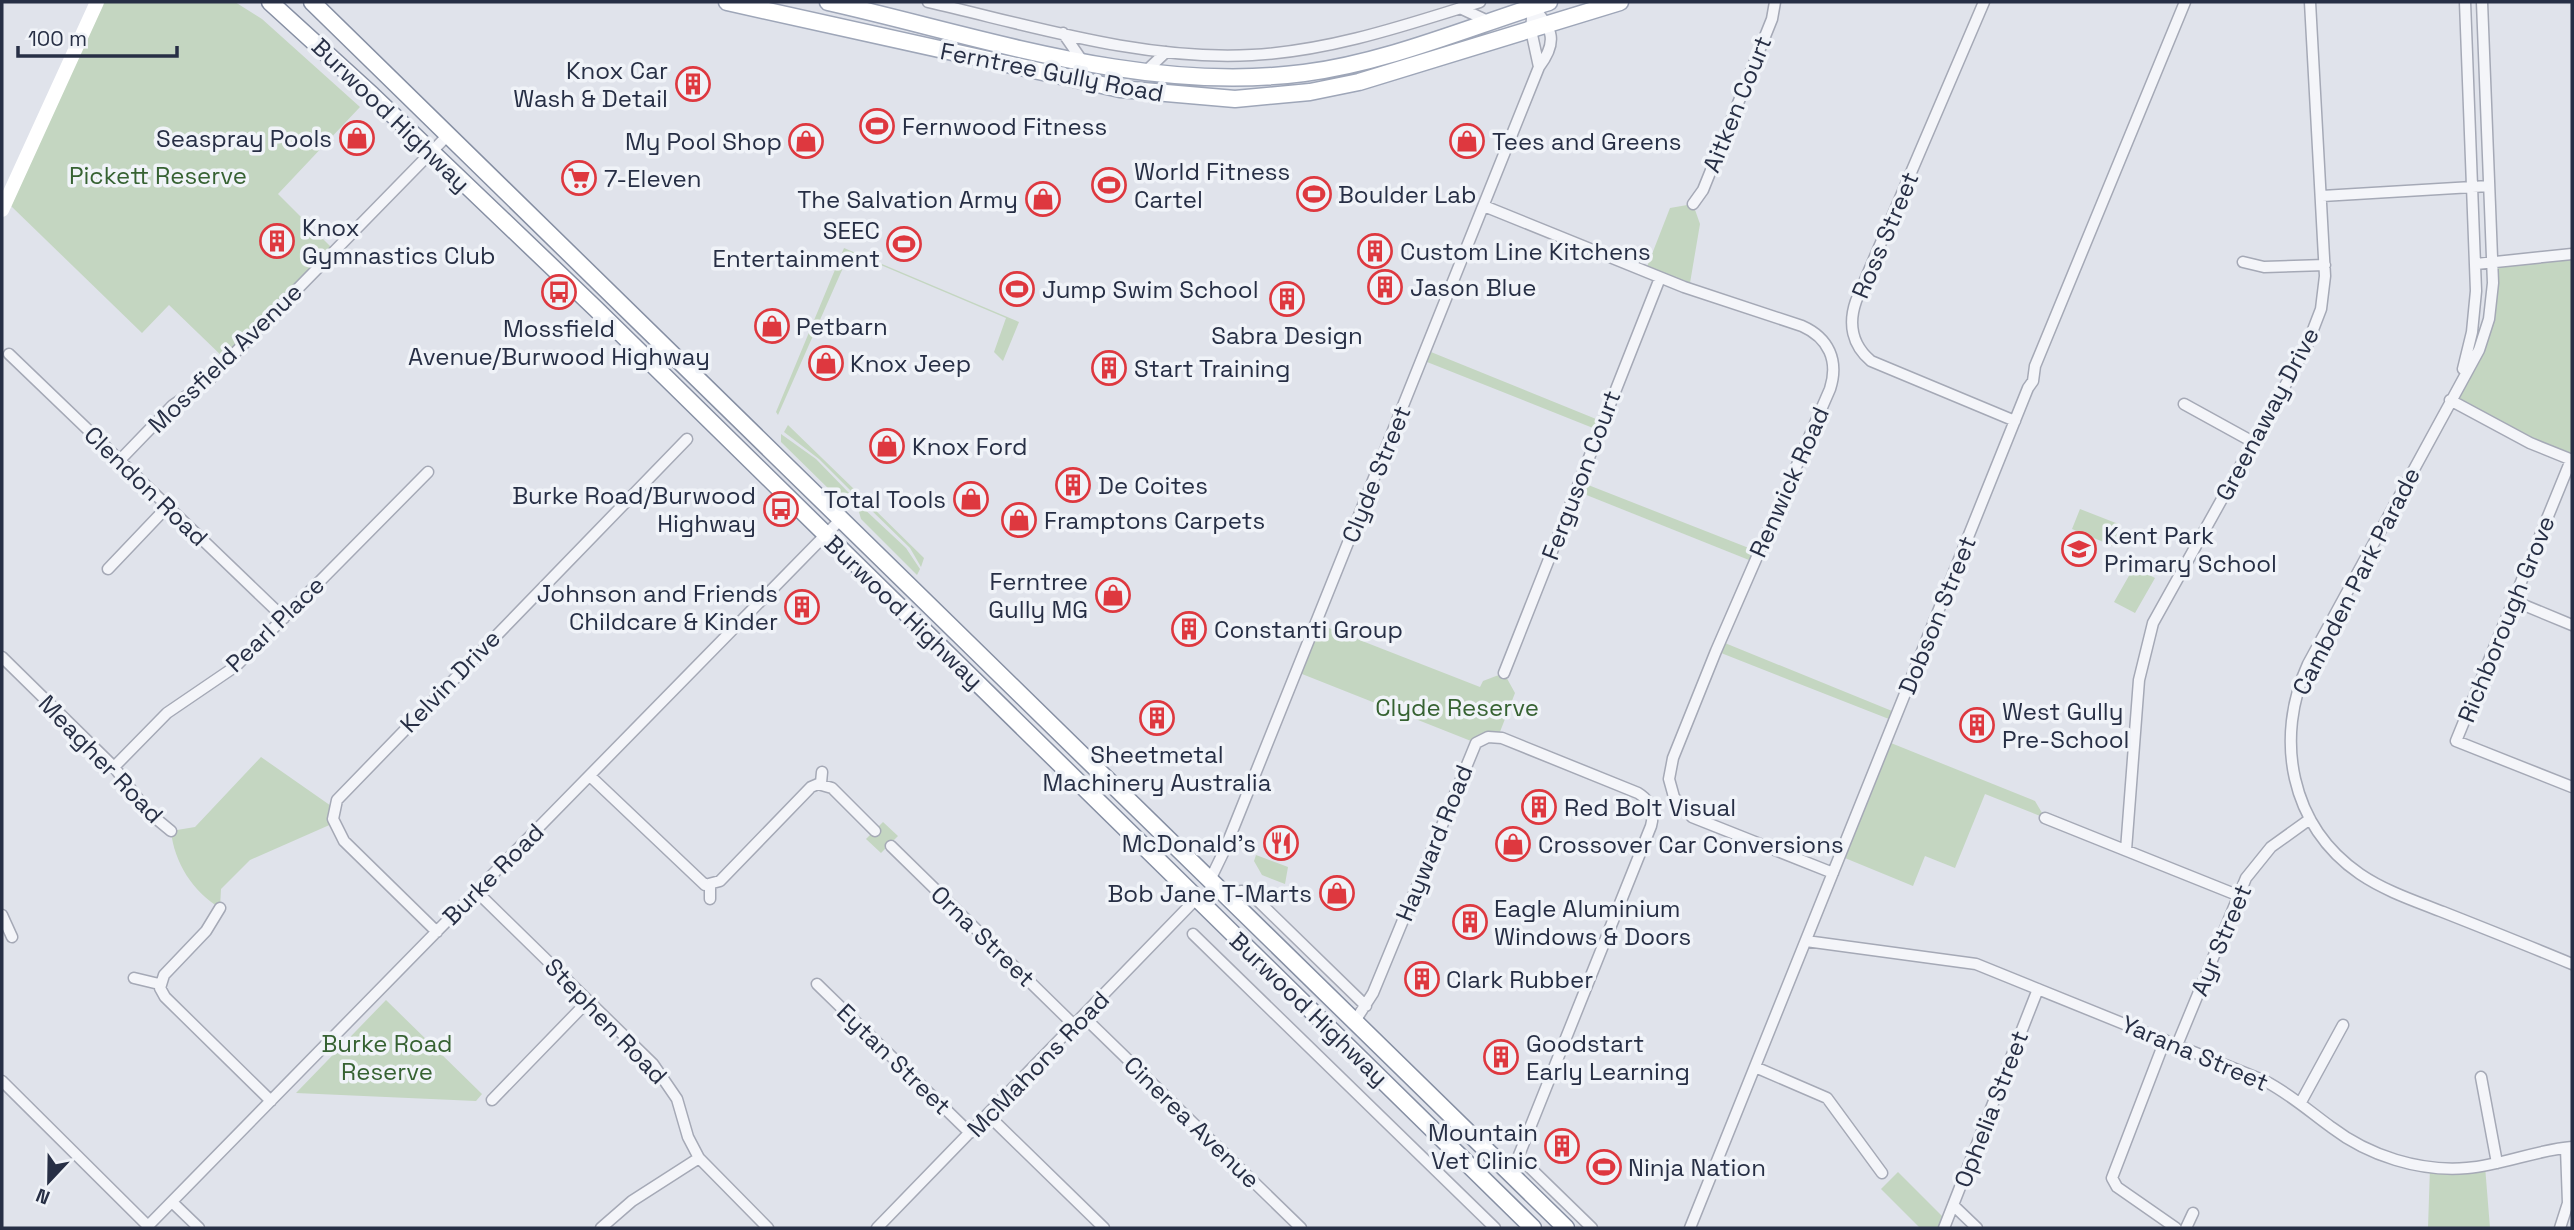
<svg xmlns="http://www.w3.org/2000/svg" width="2574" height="1230" font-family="'Space Grotesk',sans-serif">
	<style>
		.green { fill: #c4d6c1 }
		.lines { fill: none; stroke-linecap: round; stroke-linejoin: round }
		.minor-casing { stroke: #a5a9b6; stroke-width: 13 }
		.primary-casing { stroke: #9ea6b8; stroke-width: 19 }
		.trunk-casing { stroke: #868fa3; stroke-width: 19 }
		.minor { stroke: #f4f5f9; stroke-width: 10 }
		.secondary { stroke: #fff; stroke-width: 14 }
		.primary { stroke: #fff; stroke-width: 16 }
		.trunk { stroke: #fff; stroke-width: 16 }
		.labels { text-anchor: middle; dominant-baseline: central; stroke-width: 7; stroke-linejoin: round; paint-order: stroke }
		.poi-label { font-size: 24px; fill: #272f45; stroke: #f0f3f8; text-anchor: start }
		.street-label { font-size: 24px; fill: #272f45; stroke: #f0f3f8 }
		.park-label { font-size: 24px; fill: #366232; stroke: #f0f3f8 }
	</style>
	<rect width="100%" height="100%" fill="#e0e3eb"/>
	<path class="green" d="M104,2H235L262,19L360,107L278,194L335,251L227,361L169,305L142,333L11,206Z
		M1693,204L1700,224L1689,289L1645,272L1670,208Z
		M844,248L1019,322L1003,361L994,352L1006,318L850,252L778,415L776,412Z
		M2572,254V460L2450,400L2485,337L2493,263Z
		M1426,350L1601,421L1598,430L1422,360Z
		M788,425L857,492H852L819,459L784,432Z
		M781,434L816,459L851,495L837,497L781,442Z
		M1578,481L1759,552L1754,562L1574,490Z
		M867,502L924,558L921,567L910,548L865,504Z
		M861,506L906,548L920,569L917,575L861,519L859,512Z
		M2080,509L2121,525L2113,546L2072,529Z
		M2134,567L2155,578L2135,613L2114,602Z
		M1316,623L1480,687L1483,681L1504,673L1515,693L1498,737L1476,743L1297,672Z
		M1720,641L1897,713L1894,721L1716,651Z
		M1886,741L2035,801L2045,818L1985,794L1955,868L1925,856L1913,886L1840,856Z
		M261,757L334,808V823L250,860L221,889L220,908C193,892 174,862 171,831L195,827Z
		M883,822L898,836L881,853L866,839Z
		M1256,855L1288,867L1285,884L1262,875L1254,861Z
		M386,1000L482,1094L476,1101L296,1093Z
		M2485,1166L2490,1228H2428L2430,1167Z
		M1898,1172L1947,1221L1944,1228H1920L1881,1189Z"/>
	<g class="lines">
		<g class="minor-casing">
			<path id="minor" d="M928,2C1033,26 1143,61 1252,55C1330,51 1406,25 1480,2
				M1984,2L1856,301C1848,324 1852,345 1871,361L2015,421
				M2482,2L2493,283L2489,319L2479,350L2308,664C2274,738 2290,826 2360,874C2385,891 2415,901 2443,912C2486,929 2529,946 2572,964
				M1533,7L1531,30L1539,67
				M1460,8L1490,22
				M1063,33L1083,62
				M1145,72L1166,52
				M2322,196L2489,186
				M1693,204L1703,190L1772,19L1775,2
				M1484,206L1684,287L1802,326C1829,338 1839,361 1830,389L1716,651L1673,758L1669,779L1674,797L1692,817L1833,873
				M2243,262L2264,267L2325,265
				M2476,264L2572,254
				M9,354L284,618
				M2463,369L2472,332L2476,291L2465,2
				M2450,400L2530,443L2572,460
				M2184,404L2253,442
				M2571,460L2456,741L2572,787
				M119,461L173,405L208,381L227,361L448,135
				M108,569L167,507
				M2514,601L2572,625
				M2,657L114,767L148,812L171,831
				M1504,673L1660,278
				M114,767L167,713L236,666L428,472
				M590,776L705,885L720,881L811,787L818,784L832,788L875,831
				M821,783L822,772
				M2045,818L2237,895
				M891,846L1075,1026
				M2126,850L2139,680L2153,623L2306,348L2321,309L2325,276L2310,2
				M1210,880L1225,849L1539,67C1558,42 1553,29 1533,7
				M710,886V899
				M476,891L653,1064L677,1099L688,1137L699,1158L768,1228
				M1223,893L1242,891L1253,896L1366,1006
				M220,908L206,931L164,975L160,988L165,997L271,1101
				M2,915L12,937
				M437,932L344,841L333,819L337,800L687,439
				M1193,934L1495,1228
				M1806,941L1976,964L2265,1081C2290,1094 2309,1111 2331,1127C2369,1156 2420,1172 2467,1168C2503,1165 2536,1150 2572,1147
				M134,978L159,984
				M817,984L970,1133
				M1084,1017L1301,1228
				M1355,1021L1373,993L1476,743L1488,737L1502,738L1638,793C1651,801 1655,811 1651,826L1511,1175
				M2165,1040L2112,1178L2117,1187L2176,1228
				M2177,1045L2246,878L2271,847L2310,819
				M1755,1067L1827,1098L1882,1173
				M2481,1077L2497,1163
				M2,1081L148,1226
				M492,1100L588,1001
				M2301,1102L2343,1025
				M988,1115L1104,1228
				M1519,1157L1592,1228
				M172,1202L199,1228
				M1953,1205L1977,1228
				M146,1228L841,519
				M601,1228L632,1201L699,1158
				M877,1228L1196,899
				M1690,1228L2028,388L2033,381L2035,366L2185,2
				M1944,1228L2038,989
				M2186,1228L2193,1213
				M2560,1228L2568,1203L2566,1148"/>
		</g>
		<g class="primary-casing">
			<path id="primary" d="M727,2L1120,89L1235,99L1310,92L1359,82L1620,2
				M828,2C983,37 1143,94 1304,73C1388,62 1469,27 1549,2"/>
		</g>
		<g class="trunk-casing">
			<path id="trunk" d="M270,2L372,95L596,309L1533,1228
				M312,2L1566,1228"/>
		</g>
		<use href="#minor" class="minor"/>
		<path class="secondary" d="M2,210L97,2"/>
		<use href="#primary" class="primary"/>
		<use href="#trunk" class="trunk"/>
	</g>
	<defs>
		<g id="building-ring" transform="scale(1.75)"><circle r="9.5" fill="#f0f3f8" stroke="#de383f" stroke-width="1.5"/><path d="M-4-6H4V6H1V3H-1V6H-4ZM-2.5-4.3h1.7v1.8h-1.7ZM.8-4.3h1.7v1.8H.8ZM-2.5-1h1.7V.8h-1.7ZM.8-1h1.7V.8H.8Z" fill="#de383f"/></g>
		<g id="stadium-ring" transform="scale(1.75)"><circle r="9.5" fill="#f0f3f8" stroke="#de383f" stroke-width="1.5"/><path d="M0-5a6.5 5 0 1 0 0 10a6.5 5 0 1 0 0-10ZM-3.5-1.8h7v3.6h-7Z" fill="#de383f"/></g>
		<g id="shop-ring" transform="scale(1.75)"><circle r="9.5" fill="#f0f3f8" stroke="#de383f" stroke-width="1.5"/><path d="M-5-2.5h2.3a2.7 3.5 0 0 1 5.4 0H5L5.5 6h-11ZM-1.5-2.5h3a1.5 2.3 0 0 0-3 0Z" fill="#de383f"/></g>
		<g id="supermarket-ring" transform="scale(1.75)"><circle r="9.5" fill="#f0f3f8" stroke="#de383f" stroke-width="1.5"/><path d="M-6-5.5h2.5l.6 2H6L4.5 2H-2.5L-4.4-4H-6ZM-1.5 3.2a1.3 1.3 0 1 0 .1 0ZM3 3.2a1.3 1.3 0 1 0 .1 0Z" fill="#de383f"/></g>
		<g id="bus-ring" transform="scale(1.75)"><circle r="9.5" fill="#f0f3f8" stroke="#de383f" stroke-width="1.5"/><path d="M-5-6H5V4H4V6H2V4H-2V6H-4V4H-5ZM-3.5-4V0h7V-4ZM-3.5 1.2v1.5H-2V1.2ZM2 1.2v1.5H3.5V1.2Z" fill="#de383f"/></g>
		<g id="school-ring" transform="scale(1.75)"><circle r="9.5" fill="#f0f3f8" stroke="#de383f" stroke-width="1.5"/><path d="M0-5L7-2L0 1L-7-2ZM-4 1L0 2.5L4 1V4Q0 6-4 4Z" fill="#de383f"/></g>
		<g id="restaurant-ring" transform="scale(1.75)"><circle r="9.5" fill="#f0f3f8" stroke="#de383f" stroke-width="1.5"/><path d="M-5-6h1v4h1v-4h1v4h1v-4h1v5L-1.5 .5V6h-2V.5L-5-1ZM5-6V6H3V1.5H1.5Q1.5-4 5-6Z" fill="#de383f"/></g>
	</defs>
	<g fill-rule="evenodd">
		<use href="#building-ring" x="693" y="84"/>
		<use href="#stadium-ring" x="877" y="126"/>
		<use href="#shop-ring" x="357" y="138"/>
		<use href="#shop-ring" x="806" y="141"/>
		<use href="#shop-ring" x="1467" y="141"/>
		<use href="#supermarket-ring" x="579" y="178"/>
		<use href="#stadium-ring" x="1109" y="185"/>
		<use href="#stadium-ring" x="1314" y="194"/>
		<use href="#shop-ring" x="1043" y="199"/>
		<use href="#building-ring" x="277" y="241"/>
		<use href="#stadium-ring" x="904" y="244"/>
		<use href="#building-ring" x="1375" y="251"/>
		<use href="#building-ring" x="1385" y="287"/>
		<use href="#stadium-ring" x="1017" y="289"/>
		<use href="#bus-ring" x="559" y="292"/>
		<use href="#building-ring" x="1287" y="299"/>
		<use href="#shop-ring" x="772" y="326"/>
		<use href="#shop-ring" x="826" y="363"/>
		<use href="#building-ring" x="1109" y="368"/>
		<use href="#shop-ring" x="887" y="446"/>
		<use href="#building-ring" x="1073" y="485"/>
		<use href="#shop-ring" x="971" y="499"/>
		<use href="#bus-ring" x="781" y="509"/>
		<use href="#shop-ring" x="1019" y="520"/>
		<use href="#school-ring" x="2079" y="549"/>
		<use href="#shop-ring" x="1113" y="595"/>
		<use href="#building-ring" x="802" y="607"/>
		<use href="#building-ring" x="1189" y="629"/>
		<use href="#building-ring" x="1157" y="718"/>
		<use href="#building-ring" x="1977" y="725"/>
		<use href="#building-ring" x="1539" y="807"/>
		<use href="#restaurant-ring" x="1281" y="843"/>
		<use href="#shop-ring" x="1513" y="844"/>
		<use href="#shop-ring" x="1337" y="893"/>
		<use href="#building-ring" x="1470" y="922"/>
		<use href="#building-ring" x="1422" y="979"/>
		<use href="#building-ring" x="1501" y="1057"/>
		<use href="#building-ring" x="1562" y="1146"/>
		<use href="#stadium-ring" x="1604" y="1167"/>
	</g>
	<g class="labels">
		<g class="poi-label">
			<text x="668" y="70" text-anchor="end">Knox Car<tspan x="668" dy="28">Wash &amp; Detail</tspan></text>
			<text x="902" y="126">Fernwood Fitness</text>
			<text x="332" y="138" text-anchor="end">Seaspray Pools</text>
			<text x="782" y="141" text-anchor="end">My Pool Shop</text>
			<text x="1492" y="141">Tees and Greens</text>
			<text x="1134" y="171">World Fitness<tspan x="1134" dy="28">Cartel</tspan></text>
			<text x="604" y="178">7-Eleven</text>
			<text x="1338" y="194">Boulder Lab</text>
			<text x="1018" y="199" text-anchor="end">The Salvation Army</text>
			<text x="302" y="227">Knox<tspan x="302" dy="28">Gymnastics Club</tspan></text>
			<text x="880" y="230" text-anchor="end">SEEC<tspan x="880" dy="28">Entertainment</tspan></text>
			<text x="1400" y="251">Custom Line Kitchens</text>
			<text x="1410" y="287">Jason Blue</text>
			<text x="1042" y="289">Jump Swim School</text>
			<text x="796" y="326">Petbarn</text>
			<text x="559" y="328" text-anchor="middle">Mossfield<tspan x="559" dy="28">Avenue/Burwood Highway</tspan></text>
			<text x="1287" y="335" text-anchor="middle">Sabra Design</text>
			<text x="850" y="363">Knox Jeep</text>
			<text x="1134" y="368">Start Training</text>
			<text x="912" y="446">Knox Ford</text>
			<text x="1098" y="485">De Coites</text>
			<text x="756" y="495" text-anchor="end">Burke Road/Burwood<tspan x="756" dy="28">Highway</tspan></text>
			<text x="946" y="499" text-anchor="end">Total Tools</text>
			<text x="1044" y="520">Framptons Carpets</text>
			<text x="2104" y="535">Kent Park<tspan x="2104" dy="28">Primary School</tspan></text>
			<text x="1088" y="581" text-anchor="end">Ferntree<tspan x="1088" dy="28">Gully MG</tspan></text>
			<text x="778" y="593" text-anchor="end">Johnson and Friends<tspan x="778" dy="28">Childcare &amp; Kinder</tspan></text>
			<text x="1214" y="629">Constanti Group</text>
			<text x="2002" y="711">West Gully<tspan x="2002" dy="28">Pre-School</tspan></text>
			<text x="1157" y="754" text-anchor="middle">Sheetmetal<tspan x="1157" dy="28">Machinery Australia</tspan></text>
			<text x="1564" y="807">Red Bolt Visual</text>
			<text x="1256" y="843" text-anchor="end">McDonald's</text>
			<text x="1538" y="844">Crossover Car Conversions</text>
			<text x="1312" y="893" text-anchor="end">Bob Jane T-Marts</text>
			<text x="1494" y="908">Eagle Aluminium<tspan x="1494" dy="28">Windows &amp; Doors</tspan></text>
			<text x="1446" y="979">Clark Rubber</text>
			<text x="1526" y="1043">Goodstart<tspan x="1526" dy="28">Early Learning</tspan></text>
			<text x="1538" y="1132" text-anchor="end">Mountain<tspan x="1538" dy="28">Vet Clinic</tspan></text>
			<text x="1628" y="1167">Ninja Nation</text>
		</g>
		<g class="street-label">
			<text transform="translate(1052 72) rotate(11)">Ferntree Gully Road</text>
			<text transform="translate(1737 104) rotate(-68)">Aitken Court</text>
			<text transform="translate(391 115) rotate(44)">Burwood Highway</text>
			<text transform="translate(1885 235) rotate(-67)">Ross Street</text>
			<text transform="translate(225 358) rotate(-44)">Mossfield Avenue</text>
			<text transform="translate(2267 414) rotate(-62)">Greenaway Drive</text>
			<text transform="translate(1376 474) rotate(-68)">Clyde Street</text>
			<text transform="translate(1581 475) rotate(-69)">Ferguson Court</text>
			<text transform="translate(1789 482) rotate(-66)">Renwick Road</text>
			<text transform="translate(146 486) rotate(44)">Clendon Road</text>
			<text transform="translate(2356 581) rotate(-63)">Cambden Park Parade</text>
			<text transform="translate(904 612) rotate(44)">Burwood Highway</text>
			<text transform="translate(1937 615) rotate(-68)">Dobson Street</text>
			<text transform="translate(2506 619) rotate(-68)">Richborough Grove</text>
			<text transform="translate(275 624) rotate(-44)">Pearl Place</text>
			<text transform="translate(450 681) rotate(-46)">Kelvin Drive</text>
			<text transform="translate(101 759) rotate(46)">Meagher Road</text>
			<text transform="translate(1434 843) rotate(-68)">Hayward Road</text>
			<text transform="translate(493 874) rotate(-45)">Burke Road</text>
			<text transform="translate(983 936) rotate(44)">Orna Street</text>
			<text transform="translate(2221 940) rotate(-67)">Ayr Street</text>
			<text transform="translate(1309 1009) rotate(44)">Burwood Highway</text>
			<text transform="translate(606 1021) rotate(46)">Stephen Road</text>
			<text transform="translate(2195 1053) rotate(23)">Yarana Street</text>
			<text transform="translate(894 1059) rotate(44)">Eytan Street</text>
			<text transform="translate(1038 1064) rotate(-46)">McMahons Road</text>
			<text transform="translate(1991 1109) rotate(-69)">Ophelia Street</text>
			<text transform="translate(1192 1122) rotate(44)">Cinerea Avenue</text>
		</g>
		<g class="park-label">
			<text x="158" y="175">Pickett Reserve</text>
			<text x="1457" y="707">Clyde Reserve</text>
			<text x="387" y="1043">Burke Road<tspan x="387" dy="28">Reserve</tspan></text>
		</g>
	</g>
	<rect width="2574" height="1230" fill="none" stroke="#272f45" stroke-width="7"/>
	<g transform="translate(49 1181) rotate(202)" stroke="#f0f3f8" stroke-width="5" paint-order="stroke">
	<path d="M0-5L12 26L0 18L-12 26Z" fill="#272f45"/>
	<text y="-10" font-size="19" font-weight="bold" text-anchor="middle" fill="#272f45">N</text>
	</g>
	<path d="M18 46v10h159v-10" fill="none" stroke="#272f45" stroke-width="3.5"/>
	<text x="28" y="46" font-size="21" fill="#272f45" stroke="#f0f3f8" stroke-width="5" paint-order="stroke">100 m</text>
</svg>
